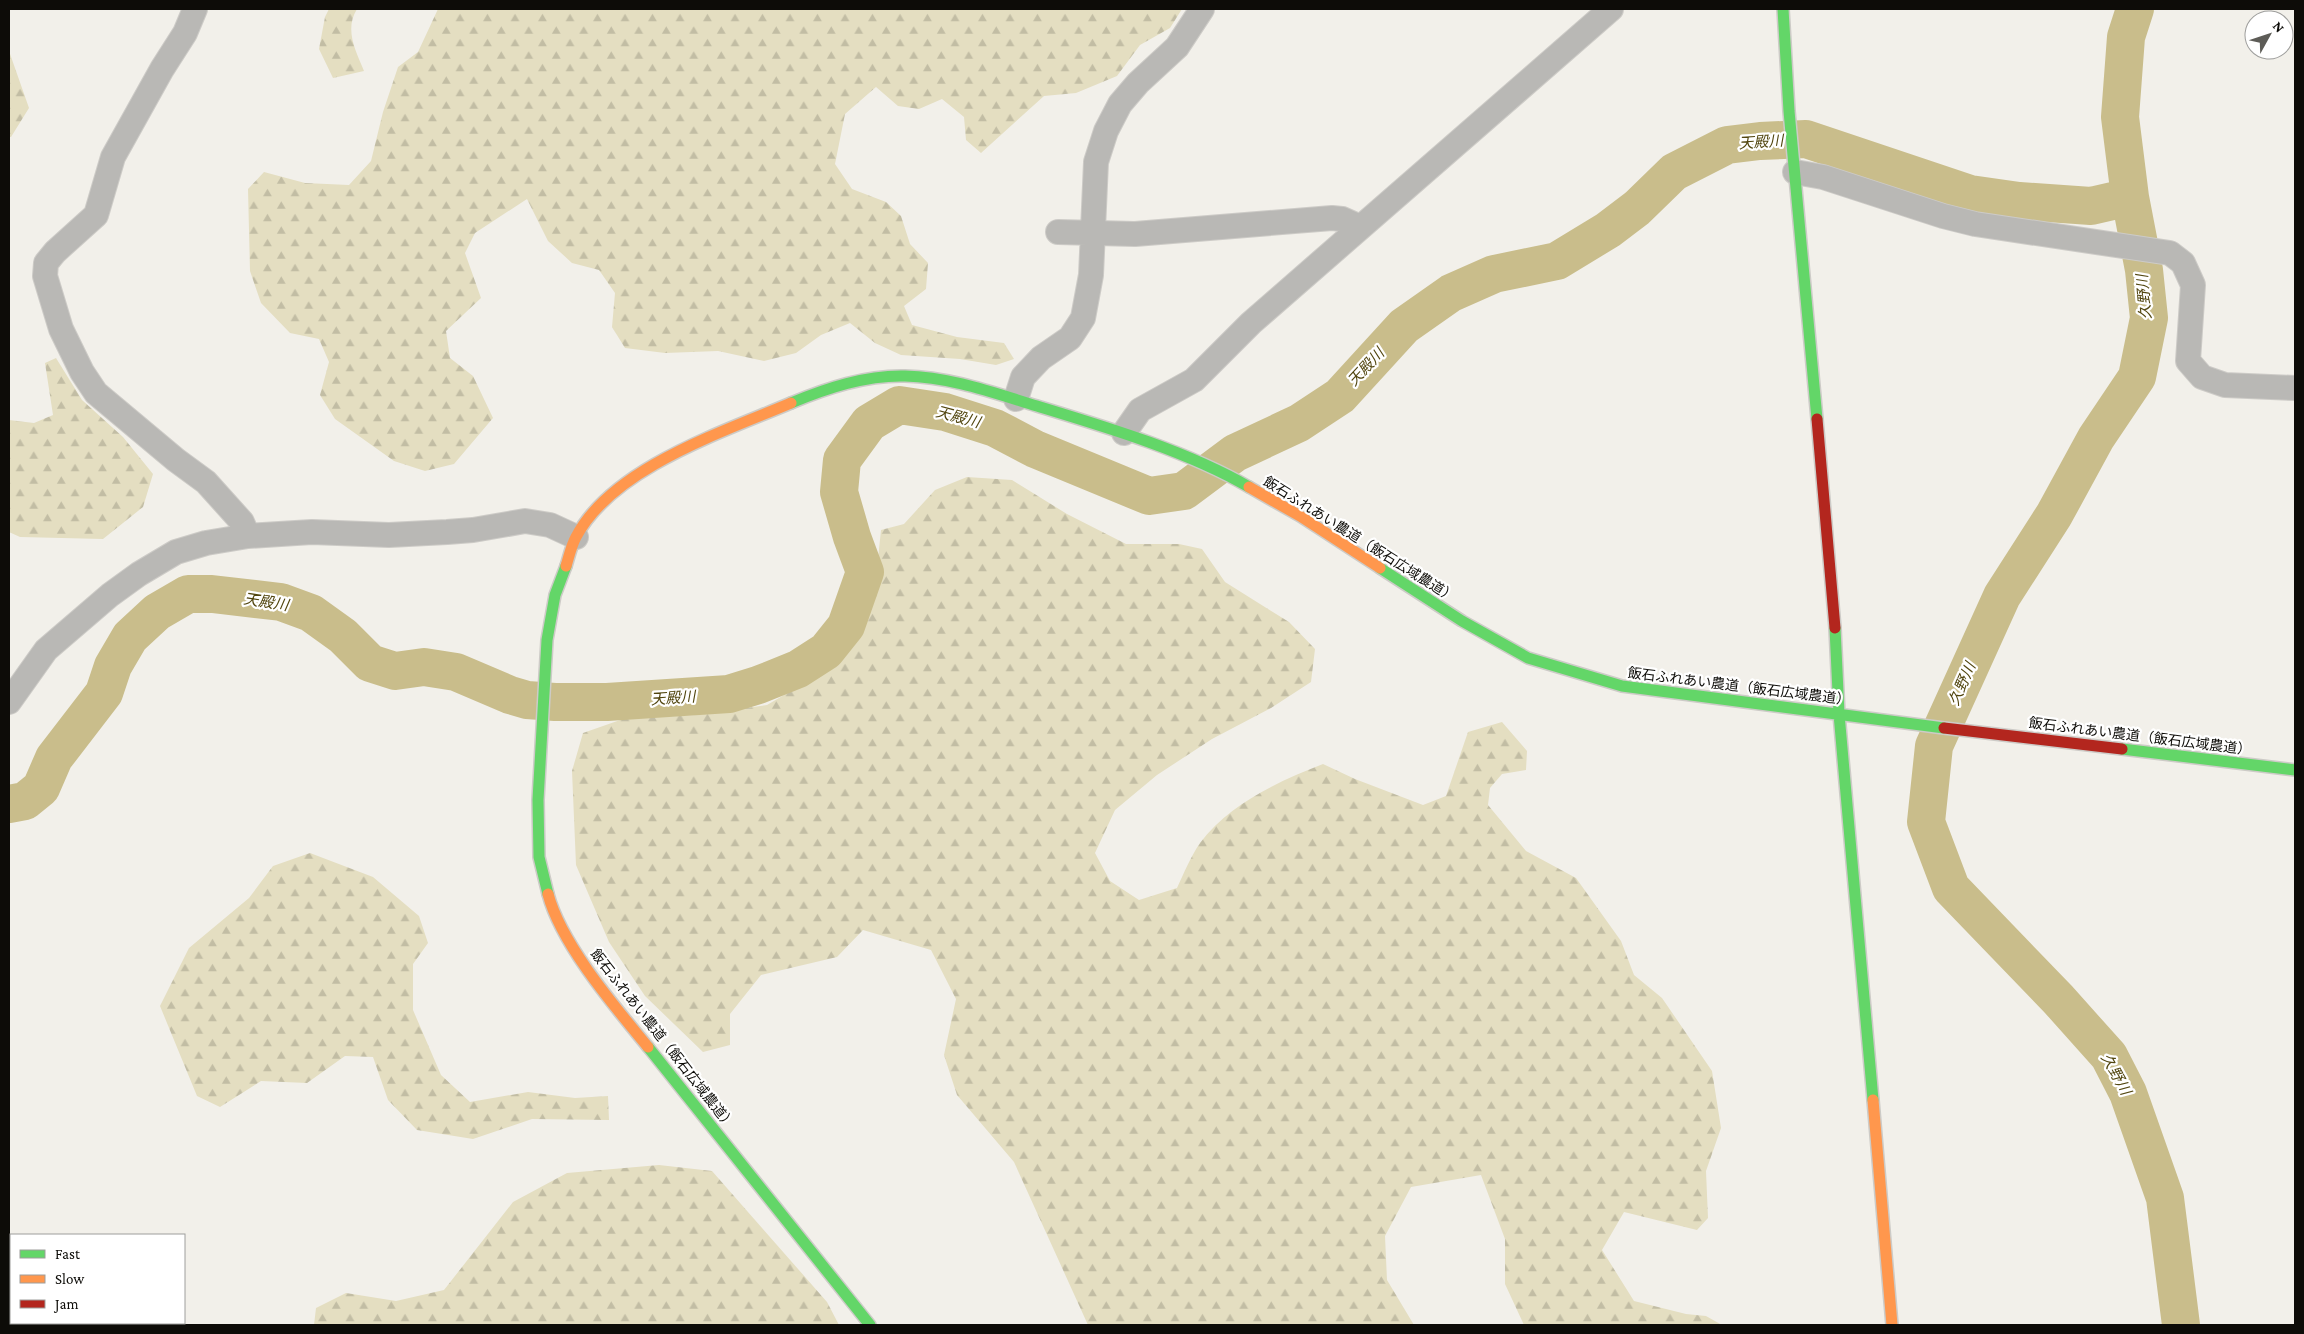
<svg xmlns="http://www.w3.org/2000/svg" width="2304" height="1334" font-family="'Crimson Pro','Noto Sans JP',serif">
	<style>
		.forest { fill: url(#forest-firs) }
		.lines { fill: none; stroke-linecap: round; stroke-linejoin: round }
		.river { stroke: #c9bd8b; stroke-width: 38 }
		.street-casing { stroke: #cdcbc7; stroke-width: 26 }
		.fast-casing { stroke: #cdcbc7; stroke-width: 14 }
		.slow-casing { stroke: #cdcbc7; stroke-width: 14 }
		.jam-casing { stroke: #cdcbc7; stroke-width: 14 }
		.street { stroke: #b9b8b5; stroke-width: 24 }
		.fast { stroke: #63d668; stroke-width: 11 }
		.slow { stroke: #ff974d; stroke-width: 11 }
		.jam { stroke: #b3261e; stroke-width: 11 }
		.labels { text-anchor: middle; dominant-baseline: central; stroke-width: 4.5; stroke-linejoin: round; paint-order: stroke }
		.street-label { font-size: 14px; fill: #0d0c08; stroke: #fff }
		.water-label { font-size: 15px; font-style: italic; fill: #51450e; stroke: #fff }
	</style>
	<defs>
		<pattern id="forest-firs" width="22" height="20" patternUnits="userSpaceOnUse" patternTransform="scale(1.25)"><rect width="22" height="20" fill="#e4dec1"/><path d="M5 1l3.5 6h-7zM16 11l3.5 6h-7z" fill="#c2bda4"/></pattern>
	</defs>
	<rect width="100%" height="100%" fill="#f2f0ea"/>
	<path class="forest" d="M329,9H357C344,30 356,51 364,71L333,78L319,49L325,17Z
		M438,9H1182L1170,28L1140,45L1117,76L1076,93L1044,96L981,153L966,140L964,117L942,99L919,109L898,106L876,87L845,114L835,164L852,189L886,202L901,216L910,244L928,263L926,289L904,306L912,325L957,337L1004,343L1014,359L996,365L960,359L901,355L875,343L850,323L821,335L796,353L764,361L718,351L665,353L625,348L612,327L615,293L599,270L572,263L548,241L527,199L475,233L465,253L481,298L446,331L450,358L473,376L493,418L454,464L425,471L394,461L335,419L320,395L329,362L319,339L290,333L261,303L250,271L248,189L264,172L305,183L349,185L371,161L383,112L398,67L418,52Z
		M9,51L29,108L11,137H9Z
		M56,358L82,400L123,437L153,474L143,507L103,539L20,537L9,532V420L34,423L53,415L45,363Z
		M967,477L1012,480L1067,514L1126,544H1179L1202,549L1225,582L1289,622L1315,649L1311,682L1271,708L1212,739L1157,775L1115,810L1095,853L1110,881L1139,900L1177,888C1184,873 1191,856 1200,843C1229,804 1279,781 1323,764L1355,779L1423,805L1446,796L1468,732L1502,722L1527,751L1526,770L1502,774L1490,788L1488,805L1526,851L1576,878L1621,941L1634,975L1662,998L1712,1071L1721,1128L1706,1171L1708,1218L1697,1230L1624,1212L1602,1250L1634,1301L1686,1314L1706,1316L1722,1325H1524L1505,1284V1239L1481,1175L1411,1187L1385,1236L1387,1280L1414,1325H1088L1014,1162L957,1095L944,1055L956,999L931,950L863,930L837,957L761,975L730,1014V1045L703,1052L645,996L609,942L576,865L572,771L583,733L623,719L696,715L767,705L813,678L850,645L874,597L881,530L904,524L935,490Z
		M310,853L373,877L419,916L428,943L413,964V1010L441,1075L470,1102L528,1092L575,1098L608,1096L609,1120L532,1119L473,1139L417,1130L388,1100L373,1057L345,1056L307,1083L261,1081L220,1107L197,1096L160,1006L189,948L249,898L273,866Z
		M659,1165L712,1171L827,1302L839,1325H314L316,1308L346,1293L396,1301L444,1290L513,1202L567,1173Z
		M9,1271L11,1272V1323H92L94,1325H9Z"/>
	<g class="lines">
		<path class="river" d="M2135,9L2126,37L2120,117L2130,197L2144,270L2149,318L2137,377L2096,438L2054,515L2002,596L1934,746L1926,822L1951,888L2058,999L2109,1056L2128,1093L2165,1198L2181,1325
			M9,804L25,801L41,788L54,758L104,693L113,666L130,637L157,612L188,594H212L281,602L311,613L343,636L370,663L395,671L424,667L456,672L510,695L527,700L555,702H607L729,694L758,685L798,669L826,651L846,626L865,572L852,537L839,492L842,460L869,423L899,405L945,412L995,428L1035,449L1149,496L1184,491L1235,453L1299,423L1340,396L1404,326L1451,293L1494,274L1557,261L1608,230L1637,208L1674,172L1727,145L1760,141L1806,139L1970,194L2019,201L2091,206L2130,197"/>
		<g class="street-casing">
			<path id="street" d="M195,9L185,33L162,69L113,157L96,215L55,252L46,263L45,276L61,329L82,372L96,393L176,460L206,482L242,522L248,536
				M1795,172L1823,177L1943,216L1975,224L2170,253L2183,263L2193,285L2188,361L2202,377L2225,385L2295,388
				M1058,232L1135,234L1332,218L1342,219L1360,227
				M1016,399L1023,377L1041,358L1070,338L1083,318L1091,275L1096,162L1106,131L1120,104L1138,83L1177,47L1202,9
				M1124,433L1140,410L1194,380L1251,323L1611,9
				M9,702L46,650L110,595L139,574L176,552L206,543L248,536L312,532L389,535L447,532L473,530L525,521L550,525L576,537"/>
		</g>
		<g class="fast-casing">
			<path id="fast" d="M1783,9L1789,111L1817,419
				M791,403C827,388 866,375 905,376C951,377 994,393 1037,406C1106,427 1187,451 1249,487
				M1380,568L1462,621L1528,658L1622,686L1944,728
				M1835,628L1839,714L1873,1100
				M2122,749L2295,770
				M548,894L539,857L538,800L547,640L555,595L566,566
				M648,1047L870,1325"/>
		</g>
		<g class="slow-casing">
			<path id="slow" d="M1249,487L1300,516L1380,568
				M566,566C569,557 571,546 576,537C612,468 723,432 791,403
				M548,894C561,944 615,1007 648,1047
				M1873,1100L1892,1325"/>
		</g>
		<g class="jam-casing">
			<path id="jam" d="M1817,419L1835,628
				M1944,728L2122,749"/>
		</g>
		<use href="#street" class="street"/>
		<use href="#fast" class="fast"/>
		<use href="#slow" class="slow"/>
		<use href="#jam" class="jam"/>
	</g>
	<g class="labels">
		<g class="street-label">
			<text transform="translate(1360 539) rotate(32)">飯石ふれあい農道（飯石広域農道）</text>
			<text transform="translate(1739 686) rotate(7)">飯石ふれあい農道（飯石広域農道）</text>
			<text transform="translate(2140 736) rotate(7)">飯石ふれあい農道（飯石広域農道）</text>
			<text transform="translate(663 1039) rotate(52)">飯石ふれあい農道（飯石広域農道）</text>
		</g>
		<g class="water-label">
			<text transform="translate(1761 142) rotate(-4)">天殿川</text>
			<text transform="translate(2144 297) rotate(-95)">久野川</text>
			<text transform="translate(1366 367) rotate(-47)">天殿川</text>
			<text transform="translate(958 417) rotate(15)">天殿川</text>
			<text transform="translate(266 602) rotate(9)">天殿川</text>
			<text transform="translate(1962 684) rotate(-66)">久野川</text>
			<text transform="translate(673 698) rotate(-4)">天殿川</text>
			<text transform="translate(2116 1074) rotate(61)">久野川</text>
		</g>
	</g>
	<rect width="2304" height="1334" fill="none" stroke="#0d0c08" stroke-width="20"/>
	<rect x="10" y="1234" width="175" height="90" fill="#ffffff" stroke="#9e9e9c"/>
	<rect x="20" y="1250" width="25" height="8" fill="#63d668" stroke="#9e9e9c"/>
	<text x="55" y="1259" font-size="15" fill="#0d0c08">Fast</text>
	<rect x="20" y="1275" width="25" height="8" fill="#ff974d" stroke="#9e9e9c"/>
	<text x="55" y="1284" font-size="15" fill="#0d0c08">Slow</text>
	<rect x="20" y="1300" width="25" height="8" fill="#b3261e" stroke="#9e9e9c"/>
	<text x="55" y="1309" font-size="15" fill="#0d0c08">Jam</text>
	<g transform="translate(2269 35) rotate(50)"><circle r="24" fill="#ffffff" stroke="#9e9e9c"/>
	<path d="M0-4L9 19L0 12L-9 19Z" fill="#5d5c57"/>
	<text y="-8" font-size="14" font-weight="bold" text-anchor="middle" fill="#0d0c08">N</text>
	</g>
</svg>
